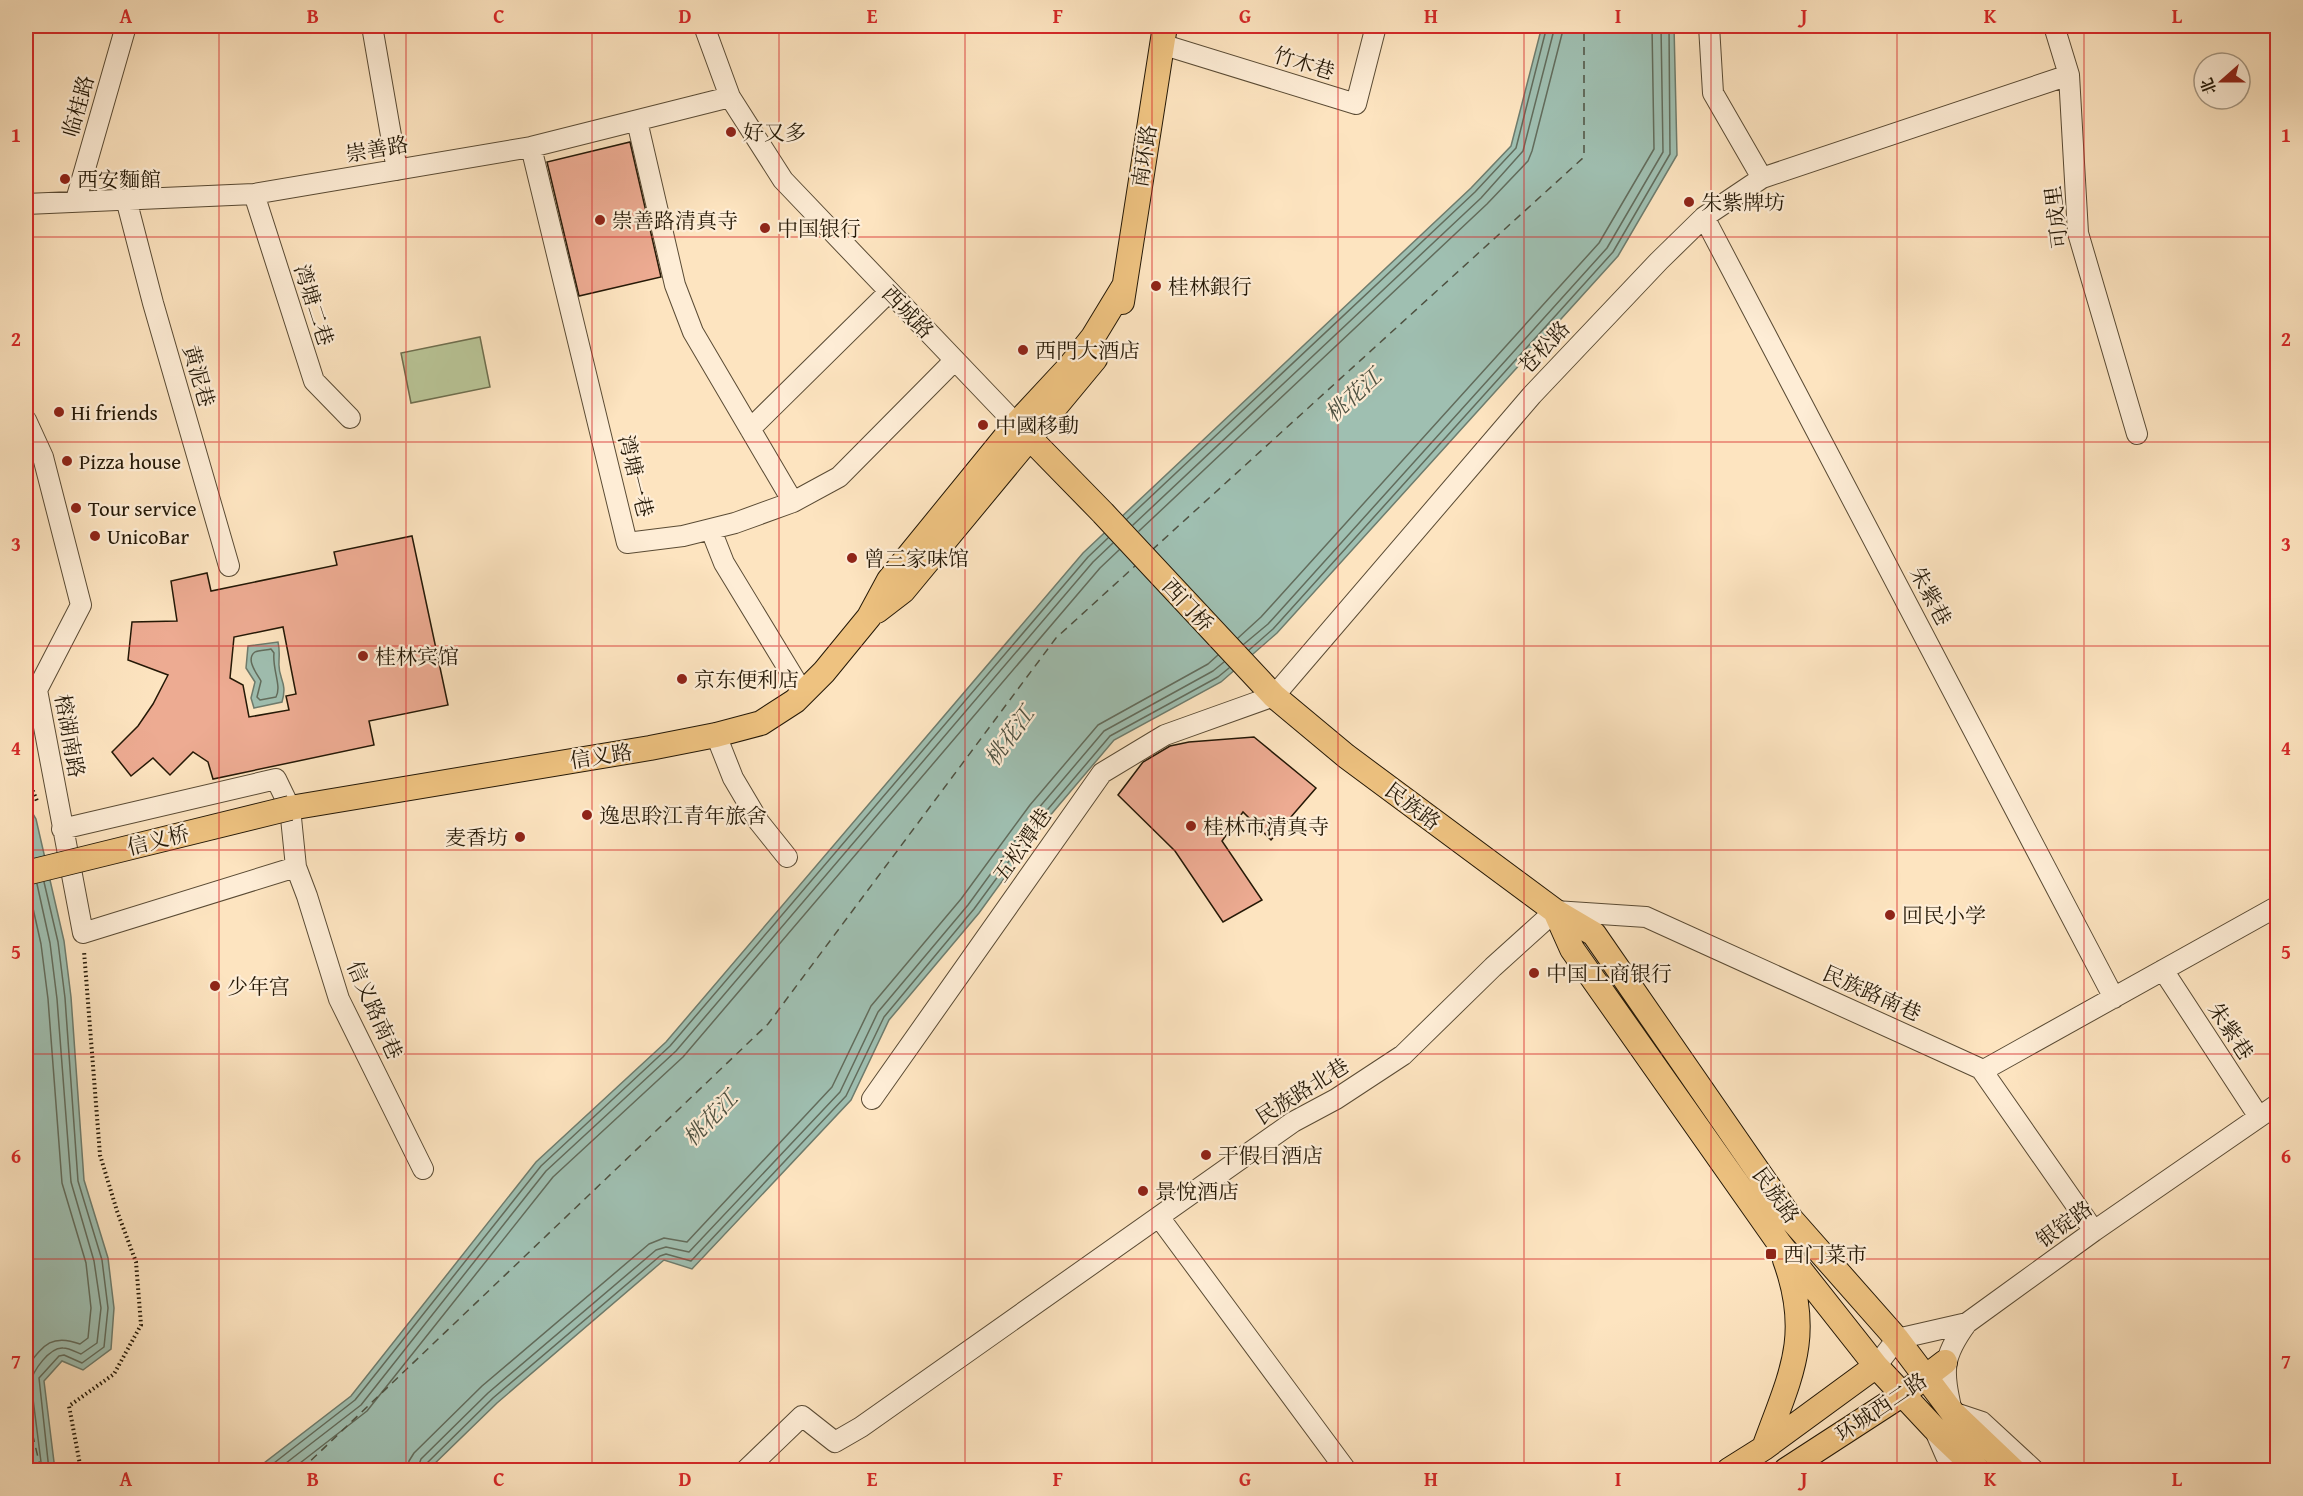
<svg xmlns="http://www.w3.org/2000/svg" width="2303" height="1496" font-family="'Gentium Book Plus','Noto Serif SC',serif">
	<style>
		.green { fill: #b9c597; stroke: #6e6e4e; stroke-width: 1.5 }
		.water { fill: #9fbfb1; stroke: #6e7c6d; stroke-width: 1.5 }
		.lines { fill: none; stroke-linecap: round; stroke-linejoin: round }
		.shore { stroke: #626c5c; stroke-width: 1.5 }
		.ferry { stroke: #4f5242; stroke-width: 1.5; stroke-dasharray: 8 6; stroke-linecap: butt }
		.building { fill: #edab92; stroke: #241806; stroke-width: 1.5; fill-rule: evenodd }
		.minor-casing { stroke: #5a4b34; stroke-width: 22 }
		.major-casing { stroke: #241806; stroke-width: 26 }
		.path { stroke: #241806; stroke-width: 4; stroke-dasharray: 1.5 3; stroke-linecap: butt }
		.minor { stroke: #feedd6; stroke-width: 20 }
		.major { stroke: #eec280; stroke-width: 24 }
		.major-bridge-casing { stroke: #241806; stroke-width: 26; stroke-linecap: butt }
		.major-bridge { stroke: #eec280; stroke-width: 24 }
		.grid { fill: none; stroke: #d62828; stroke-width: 1.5; stroke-opacity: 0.55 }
		.poi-dot { fill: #8f2418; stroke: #feedd6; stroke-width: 2 }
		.labels { text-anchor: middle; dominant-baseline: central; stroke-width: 4.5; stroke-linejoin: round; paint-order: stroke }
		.street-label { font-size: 21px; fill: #241806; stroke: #feedd6 }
		.poi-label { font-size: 21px; fill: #241806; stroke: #feedd6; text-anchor: start }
		.water-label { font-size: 22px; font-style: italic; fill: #4f5242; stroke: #feedd6 }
		.neatline { fill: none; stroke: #d62828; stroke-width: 2 }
		.grid-label { font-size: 20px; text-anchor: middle; font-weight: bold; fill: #d62828 }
	</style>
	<rect width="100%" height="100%" fill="#fde4c0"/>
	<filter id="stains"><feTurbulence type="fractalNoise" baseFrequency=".00333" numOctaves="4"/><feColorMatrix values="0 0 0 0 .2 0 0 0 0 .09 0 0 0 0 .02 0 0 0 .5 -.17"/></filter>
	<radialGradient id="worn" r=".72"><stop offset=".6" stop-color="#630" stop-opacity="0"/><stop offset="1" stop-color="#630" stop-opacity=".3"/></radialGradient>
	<path class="green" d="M480,337L490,387L411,403L401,353Z"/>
	<path class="water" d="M1542,26H1674L1677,155L1618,256L1277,633L1221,682L1114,740L1048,818L979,913L889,1020L851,1100L692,1269L664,1260L497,1403L428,1470H255L351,1396L536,1162L666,1042L1083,553L1471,188L1511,146Z
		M278,642C280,650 279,655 279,663C278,679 288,682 282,702L254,708L251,698L255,682L246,668L248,646Z
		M26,802L36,819L64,941L71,997L84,1180L108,1258L114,1308L111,1349L83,1370L62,1361L44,1381L55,1470H26Z"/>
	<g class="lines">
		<path class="shore" d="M1127,519L1475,192L1516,148L1547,26
			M1133,525L1481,198L1523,151L1555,26
			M1139,531L1487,204L1528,161L1532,151L1564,26
			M1238,638L1261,617L1599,243L1654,149L1652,26
			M1244,644L1268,624L1607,248L1663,152L1661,26
			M271,649L274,653C272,669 282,686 276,697L260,700L257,697L261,681C257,674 245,659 255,652C258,650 268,650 271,649Z
			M1249,650L1273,629L1613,252L1670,154L1669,26
			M44,882L58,942L65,998L78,1181L102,1260L108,1308L104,1347L82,1363L64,1355L59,1356L39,1378L49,1470
			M37,884L50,943L57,999L71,1182L94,1261L101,1308L97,1343L81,1354C76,1352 69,1348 63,1348C50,1347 32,1371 31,1383L42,1470
			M26,1368C43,1346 51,1333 80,1344L88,1338L91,1308L86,1263L62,1183L48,999L41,944L28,886
			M26,1411L33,1470
			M265,1470L355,1400L541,1166L670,1046L1088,557L1108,538
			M277,1470L361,1405L546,1171L676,1051L1093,562L1113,543
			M291,1470L367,1411L553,1177L683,1057L1100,568L1119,550
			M408,1470L409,1461L414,1453L482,1386L649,1244L664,1238L687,1242L832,1087L871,1006L961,899L1030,805L1098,725L1208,664L1218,655
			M417,1470L421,1459L488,1393L656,1250L666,1247L689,1252L840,1092L878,1012L968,905L1037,810L1104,731L1213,671L1224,662
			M424,1470L426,1464L493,1398L660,1256L666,1254L691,1261L846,1096L884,1017L974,909L1043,815L1110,736L1218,677L1229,668"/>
		<path class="ferry" d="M1152,550L1584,157V26
			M26,1407L41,1470
			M301,1470L768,1024L1056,638L1135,566"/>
	</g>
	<path class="building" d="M630,142L661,277L579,296L547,162Z
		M412,536L448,705L369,721L374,745L213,779L208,762L193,752L170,775L153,758L131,776L112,752L138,726L153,704L168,675L128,660L132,622L177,621L171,581L207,573L211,591L337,565L334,552ZM283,627L296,694L286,696L289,710L249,717L243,685L230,678L234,637Z
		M1254,737L1316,788L1271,840L1243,812L1222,841L1262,900L1223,922L1175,851L1118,795L1143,762L1170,746L1189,742Z"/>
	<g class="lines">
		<g class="minor-casing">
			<path id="minor" d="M372,26L397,170
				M704,26L730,97L783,180L1016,424
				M2054,26L2069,75L2078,233L2137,434
				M1161,44L1356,104L1376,26
				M637,121L675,285L693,332L793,502
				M531,147L627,543L683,536L735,523L793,502L839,477L955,360
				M1762,178L2069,75
				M254,194L314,381L350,418
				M126,199L153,303L229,566
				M76,200L126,26
				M26,204L254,194L531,147L730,97
				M1704,217L2114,998
				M26,420L43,457L81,605L37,690L83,933L296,867L290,808L276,779L62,829
				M750,429L889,292
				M711,530L724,563L803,693
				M716,735L733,778L759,822L787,857
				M296,867L307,896L339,999L423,1169
				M2163,970L2259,1117
				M1982,1071L2278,906
				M872,1099L1102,773L1165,735L1274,696L1532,395L1659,261L1704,217L1762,178L1713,93L1709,26
				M1159,1217L1346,1470
				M1967,1323C1941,1358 1943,1371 1952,1412L1982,1422L2034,1470
				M1876,1366L1897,1339L1967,1323L2094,1231L2278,1104
				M1936,1433L1946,1456L1960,1470
				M746,1470L802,1416L835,1442L861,1427L1293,1122L1336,1099L1403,1055L1493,967L1555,911L1646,917L1981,1069L2094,1231"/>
		</g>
		<g class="major-casing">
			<path id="major" d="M1122,302L1165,26
				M1016,424L1103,513L1274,696L1346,756L1555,911L1572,949L1779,1243L1876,1366L1934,1428L1978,1470
				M877,611L903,591L1095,359
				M290,808L650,748L716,735L761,723L795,701L824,672L869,617L889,580L1016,424L1070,366L1093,337L1124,286
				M1555,911L1594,934L1791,1219L1897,1339L1952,1412L2013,1470
				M1764,1448C1790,1376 1813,1337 1785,1260
				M1729,1470L1764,1448L1876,1366
				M1786,1470L1903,1394L1945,1362"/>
		</g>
		<path class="path" d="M26,572L29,584L26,590
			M26,774L37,801
			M81,1470L69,1406L114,1374L141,1325L136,1262L117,1211L100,1155L84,951"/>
		<use href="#minor" class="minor"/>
		<use href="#major" class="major"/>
		<g class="major-bridge-casing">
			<path id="major-bridge" d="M26,873L290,808"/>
		</g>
		<use href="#major-bridge" class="major-bridge"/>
	</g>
	<path class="grid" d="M219,26V1470M406,26V1470M592,26V1470M779,26V1470M965,26V1470M1152,26V1470M1338,26V1470M1524,26V1470M1711,26V1470M1897,26V1470M2084,26V1470M26,237H2278M26,442H2278M26,646H2278M26,850H2278M26,1054H2278M26,1259H2278"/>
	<g class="poi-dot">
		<circle cx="731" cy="132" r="6"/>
		<circle cx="65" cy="179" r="6"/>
		<circle cx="1689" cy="202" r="6"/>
		<circle cx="600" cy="220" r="6"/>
		<circle cx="765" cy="228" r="6"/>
		<circle cx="1156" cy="286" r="6"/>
		<circle cx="1023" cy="350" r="6"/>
		<circle cx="59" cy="412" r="6"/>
		<circle cx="983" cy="425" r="6"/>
		<circle cx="67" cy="461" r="6"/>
		<circle cx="76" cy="508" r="6"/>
		<circle cx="95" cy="536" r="6"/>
		<circle cx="852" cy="558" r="6"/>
		<circle cx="363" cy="656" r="6"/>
		<circle cx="682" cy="679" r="6"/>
		<circle cx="587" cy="815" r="6"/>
		<circle cx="1191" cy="826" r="6"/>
		<circle cx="520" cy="837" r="6"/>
		<circle cx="1890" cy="915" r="6"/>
		<circle cx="1534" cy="973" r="6"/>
		<circle cx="215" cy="986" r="6"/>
		<circle cx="1206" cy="1155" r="6"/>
		<circle cx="1143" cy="1191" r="6"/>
		<rect x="1765" y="1248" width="12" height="12" rx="3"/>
	</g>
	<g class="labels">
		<g class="street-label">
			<text transform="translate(1304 63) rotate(17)">竹木巷</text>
			<text transform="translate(78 106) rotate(-74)">临桂路</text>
			<text transform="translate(377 149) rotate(-10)">崇善路</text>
			<text transform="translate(1144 156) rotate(-81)">南环路</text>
			<text transform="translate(2056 217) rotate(-97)">可成里</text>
			<text transform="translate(314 305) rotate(72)">湾塘二巷</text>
			<text transform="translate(908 312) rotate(46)">西城路</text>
			<text transform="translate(1544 347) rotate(-47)">苍松路</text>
			<text transform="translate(199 376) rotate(74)">黄泥巷</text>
			<text transform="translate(636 476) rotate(76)">湾塘一巷</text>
			<text transform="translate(1931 596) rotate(62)">朱紫巷</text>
			<text transform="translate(1188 605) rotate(47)">西门桥</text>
			<text transform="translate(70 736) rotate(80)">榕湖南路</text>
			<text transform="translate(601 756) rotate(-9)">信义路</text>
			<text transform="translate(1413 806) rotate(37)">民族路</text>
			<text transform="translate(158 840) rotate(-14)">信义桥</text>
			<text transform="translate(1022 845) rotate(-55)">五松潭巷</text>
			<text transform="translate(1872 993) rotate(24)">民族路南巷</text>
			<text transform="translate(375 1010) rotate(66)">信义路南巷</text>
			<text transform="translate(2231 1031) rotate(57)">朱紫巷</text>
			<text transform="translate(1302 1091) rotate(-32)">民族路北巷</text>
			<text transform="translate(1776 1195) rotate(54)">民族路</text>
			<text transform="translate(2064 1224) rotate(-36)">银锭路</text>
			<text transform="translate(1881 1407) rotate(-34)">环城西二路</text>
		</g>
		<g class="poi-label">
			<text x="743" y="132">好又多</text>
			<text x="77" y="179">西安麵館</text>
			<text x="1701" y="202">朱紫牌坊</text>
			<text x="612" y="220">崇善路清真寺</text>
			<text x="777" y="228">中国银行</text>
			<text x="1168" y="286">桂林銀行</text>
			<text x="1035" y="350">西門大酒店</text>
			<text x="71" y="412">Hi friends</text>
			<text x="995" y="425">中國移動</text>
			<text x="79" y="461">Pizza house</text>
			<text x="88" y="508">Tour service</text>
			<text x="107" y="536">UnicoBar</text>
			<text x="864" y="558">曾三家味馆</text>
			<text x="375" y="656">桂林宾馆</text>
			<text x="694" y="679">京东便利店</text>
			<text x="599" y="815">逸思聆江青年旅舍</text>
			<text x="1203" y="826">桂林市清真寺</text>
			<text x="508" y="837" text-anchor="end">麦香坊</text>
			<text x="1902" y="915">回民小学</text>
			<text x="1546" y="973">中国工商银行</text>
			<text x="227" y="986">少年宫</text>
			<text x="1218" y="1155">干假日酒店</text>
			<text x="1155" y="1191">景悅酒店</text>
			<text x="1783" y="1254">西门菜市</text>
		</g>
		<g class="water-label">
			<text transform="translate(1353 395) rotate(-42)">桃花江</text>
			<text transform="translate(1009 736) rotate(-54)">桃花江</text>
			<text transform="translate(710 1118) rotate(-46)">桃花江</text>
		</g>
	</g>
	<rect width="2303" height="1496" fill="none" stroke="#fde4c0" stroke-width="66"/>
	<g transform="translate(2222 81) rotate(249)"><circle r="28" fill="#feedd6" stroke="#a79883" stroke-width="1.5"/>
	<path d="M0-4.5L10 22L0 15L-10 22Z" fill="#8f2418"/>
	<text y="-9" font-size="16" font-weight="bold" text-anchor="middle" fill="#241806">北</text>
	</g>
	<rect x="33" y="33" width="2237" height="1430" class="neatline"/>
	<g class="grid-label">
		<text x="126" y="23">A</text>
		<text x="313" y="23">B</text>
		<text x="499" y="23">C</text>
		<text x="685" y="23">D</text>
		<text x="872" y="23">E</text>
		<text x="1058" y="23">F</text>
		<text x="1245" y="23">G</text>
		<text x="1431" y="23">H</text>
		<text x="1618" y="23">I</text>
		<text x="1804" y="23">J</text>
		<text x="1990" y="23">K</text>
		<text x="2177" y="23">L</text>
		<text x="16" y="142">1</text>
		<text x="2286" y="142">1</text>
		<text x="16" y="346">2</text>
		<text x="2286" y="346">2</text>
		<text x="16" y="551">3</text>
		<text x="2286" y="551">3</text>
		<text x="16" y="755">4</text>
		<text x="2286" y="755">4</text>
		<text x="16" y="959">5</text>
		<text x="2286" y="959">5</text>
		<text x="16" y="1163">6</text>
		<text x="2286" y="1163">6</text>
		<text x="16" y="1368">7</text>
		<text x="2286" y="1368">7</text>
		<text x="126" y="1486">A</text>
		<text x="313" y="1486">B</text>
		<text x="499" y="1486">C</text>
		<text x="685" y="1486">D</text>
		<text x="872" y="1486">E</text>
		<text x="1058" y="1486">F</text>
		<text x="1245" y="1486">G</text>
		<text x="1431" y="1486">H</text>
		<text x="1618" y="1486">I</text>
		<text x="1804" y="1486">J</text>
		<text x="1990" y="1486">K</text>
		<text x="2177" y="1486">L</text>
	</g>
	<rect width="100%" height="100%" filter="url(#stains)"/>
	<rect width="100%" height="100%" fill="url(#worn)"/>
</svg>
